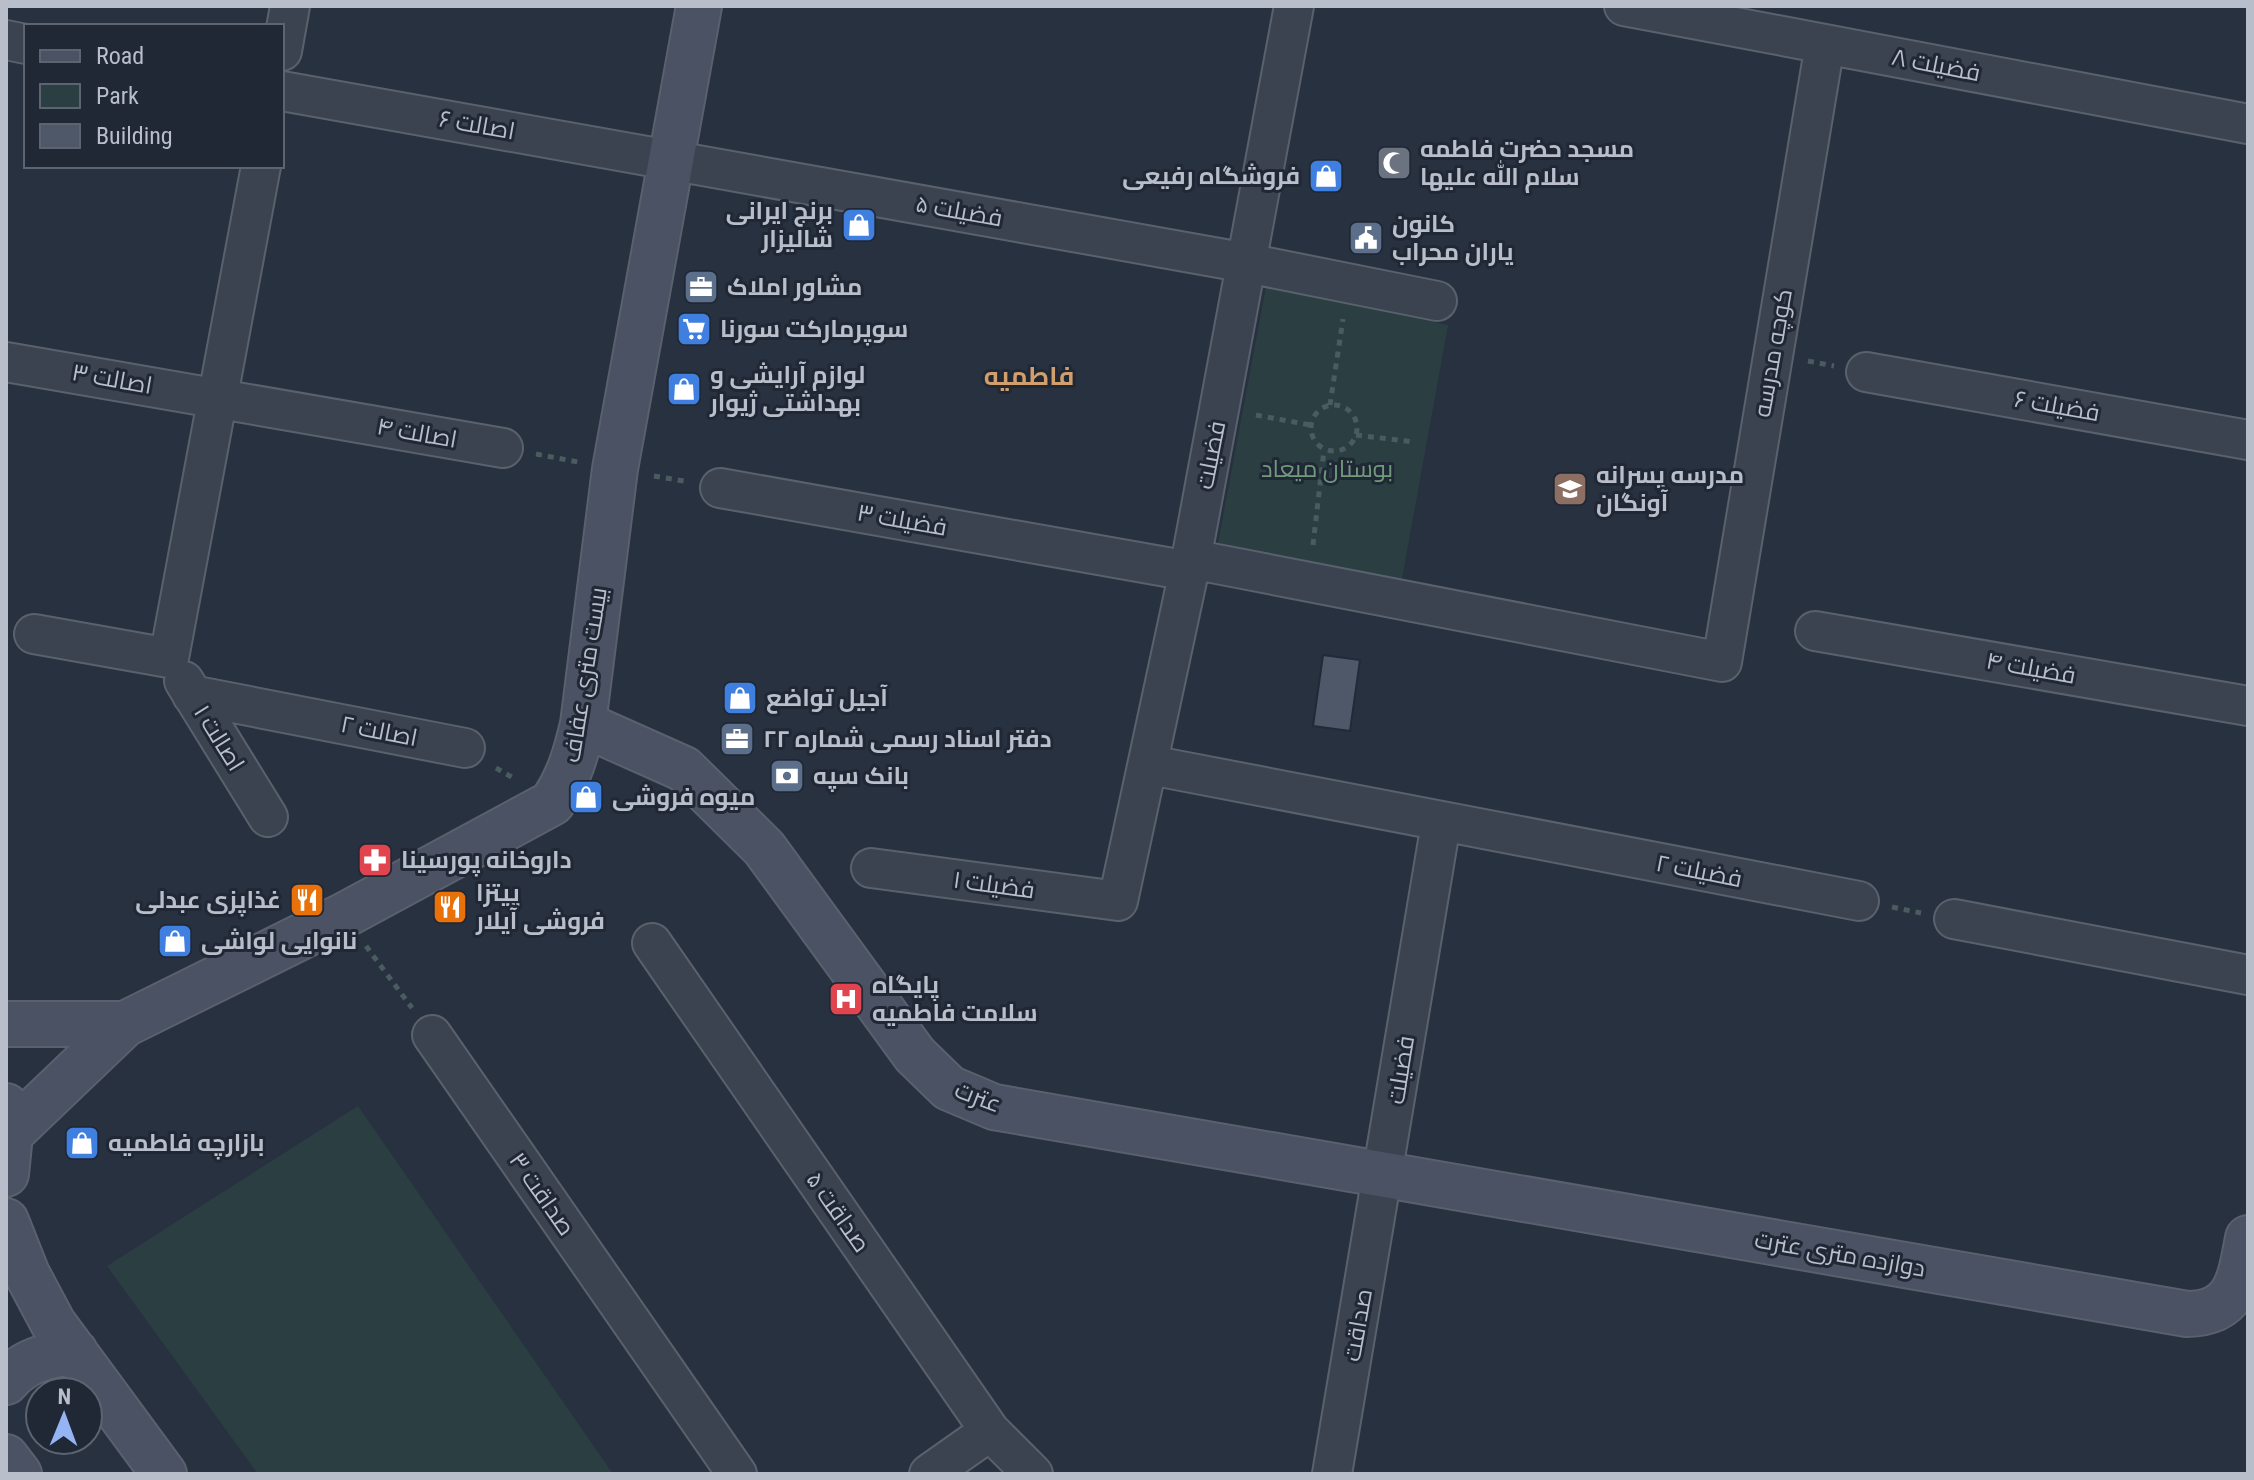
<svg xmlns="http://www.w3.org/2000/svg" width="2254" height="1480" font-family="'Roboto Condensed',Cairo,sans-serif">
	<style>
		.green { fill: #2b3f42 }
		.building { fill: #4e5869; stroke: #222a38; stroke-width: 2 }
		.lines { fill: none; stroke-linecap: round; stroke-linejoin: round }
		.street-casing { stroke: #59616d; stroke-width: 42 }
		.secondary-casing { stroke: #59616d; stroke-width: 48 }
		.path { stroke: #4a5c60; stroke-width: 5; stroke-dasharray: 6 6; stroke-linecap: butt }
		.street { stroke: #3c4350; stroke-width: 38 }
		.secondary { stroke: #4a5263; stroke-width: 44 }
		.labels { text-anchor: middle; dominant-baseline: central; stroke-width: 6; stroke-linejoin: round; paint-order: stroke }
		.street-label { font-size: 24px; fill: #b8beca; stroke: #202836 }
		.poi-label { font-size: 24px; font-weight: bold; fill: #b8beca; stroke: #202836; text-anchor: start }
		.park-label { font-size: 24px; fill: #719a7d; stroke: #202836 }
		.neighbourhood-label { font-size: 26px; font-weight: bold; fill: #d19e6d; stroke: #202836 }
	</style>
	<rect width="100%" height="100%" fill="#283140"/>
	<path class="green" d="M1266,287L1448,325L1401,584L1217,549Z
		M358,1106L613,1474H258L107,1266Z"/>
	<path class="building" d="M1323,655L1360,660L1350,731L1313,726Z"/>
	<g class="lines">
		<g class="street-casing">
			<path id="street" d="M1624,6L2248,124
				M6,40L26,44
				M282,51L290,6
				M282,91L1247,263L1437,301
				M6,362L503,448
				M1866,372L2248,440
				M720,488L1189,571
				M1191,559L1722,662L1825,44
				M1815,631L2248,706
				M34,634L169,658
				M169,658L261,166
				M184,681L268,817
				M192,695L465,748
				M1150,765L1859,901
				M871,868L1118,901L1189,571L1294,6
				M1954,919L2248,975
				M652,943L990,1431L1033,1474
				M432,1035L737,1474
				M929,1474L990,1431
				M1332,1474L1441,823"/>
		</g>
		<g class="secondary-casing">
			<path id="secondary" d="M583,724L684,769L764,848L915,1055L949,1088L994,1107L2187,1314C2237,1313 2240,1280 2248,1238
				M6,1024H125
				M10,1134L125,1024L343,916L552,803C569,778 576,754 583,724L615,469L699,6
				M6,1174L10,1134L6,1106
				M6,1221L27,1274L53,1323L164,1474
				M6,1382C24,1360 48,1355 75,1352
				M6,1457L19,1474"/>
		</g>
		<path class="path" d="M1808,361L1834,366
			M1311 428a23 23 0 1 1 46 0a23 23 0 1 1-46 0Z
			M1330,405L1343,319
			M1256,415L1310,425
			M1356,435L1414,442
			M536,454L578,462
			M654,476L684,481
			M1313,545L1324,450
			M496,768L515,779
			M1892,907L1921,913
			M366,946L412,1008"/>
		<use href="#street" class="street"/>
		<use href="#secondary" class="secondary"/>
	</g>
	<defs>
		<g id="mosque-square" transform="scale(1.8)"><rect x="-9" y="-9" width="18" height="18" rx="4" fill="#6b7280" stroke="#202836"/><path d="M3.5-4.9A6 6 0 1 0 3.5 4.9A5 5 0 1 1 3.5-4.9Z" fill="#fff"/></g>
		<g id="shop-square" transform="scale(1.8)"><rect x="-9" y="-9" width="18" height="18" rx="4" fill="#3f7fe0" stroke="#202836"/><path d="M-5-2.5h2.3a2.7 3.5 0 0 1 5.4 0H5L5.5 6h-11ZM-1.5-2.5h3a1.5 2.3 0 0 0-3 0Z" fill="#fff"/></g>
		<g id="civic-square" transform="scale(1.8)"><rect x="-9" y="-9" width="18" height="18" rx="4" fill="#5c6f8a" stroke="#202836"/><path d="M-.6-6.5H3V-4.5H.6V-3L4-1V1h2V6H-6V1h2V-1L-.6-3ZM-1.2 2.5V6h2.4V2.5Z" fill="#fff"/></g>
		<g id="office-square" transform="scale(1.8)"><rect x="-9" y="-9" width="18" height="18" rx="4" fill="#5c6f8a" stroke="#202836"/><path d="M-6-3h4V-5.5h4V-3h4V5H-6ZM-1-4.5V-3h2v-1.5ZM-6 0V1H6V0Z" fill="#fff"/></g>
		<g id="supermarket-square" transform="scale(1.8)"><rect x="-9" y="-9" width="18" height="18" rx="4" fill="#3f7fe0" stroke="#202836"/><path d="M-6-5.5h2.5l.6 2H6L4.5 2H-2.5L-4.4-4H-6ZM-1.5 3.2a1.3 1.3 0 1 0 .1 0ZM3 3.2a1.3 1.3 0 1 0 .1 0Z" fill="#fff"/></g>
		<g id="school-square" transform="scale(1.8)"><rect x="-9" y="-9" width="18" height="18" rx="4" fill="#8d6e63" stroke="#202836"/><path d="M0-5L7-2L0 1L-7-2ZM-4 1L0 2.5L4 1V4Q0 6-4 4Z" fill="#fff"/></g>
		<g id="bank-square" transform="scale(1.8)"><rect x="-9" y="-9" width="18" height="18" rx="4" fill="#5c6f8a" stroke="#202836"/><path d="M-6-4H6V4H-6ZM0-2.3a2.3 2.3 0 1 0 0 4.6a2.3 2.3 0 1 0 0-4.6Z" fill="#fff"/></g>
		<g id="pharmacy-square" transform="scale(1.8)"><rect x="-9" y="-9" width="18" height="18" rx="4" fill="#e0444e" stroke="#202836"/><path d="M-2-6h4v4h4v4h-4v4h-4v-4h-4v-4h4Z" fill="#fff"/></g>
		<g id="restaurant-square" transform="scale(1.8)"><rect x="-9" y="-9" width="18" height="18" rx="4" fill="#e8710a" stroke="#202836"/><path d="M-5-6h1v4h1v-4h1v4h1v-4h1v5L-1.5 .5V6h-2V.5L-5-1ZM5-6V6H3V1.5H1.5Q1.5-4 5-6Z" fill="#fff"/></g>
		<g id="hospital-square" transform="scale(1.8)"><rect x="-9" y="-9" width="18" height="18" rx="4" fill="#e0444e" stroke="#202836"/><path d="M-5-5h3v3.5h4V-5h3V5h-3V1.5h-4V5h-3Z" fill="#fff"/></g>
	</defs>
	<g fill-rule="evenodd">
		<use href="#mosque-square" x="1394" y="163"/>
		<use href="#shop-square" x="1326" y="176"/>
		<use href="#shop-square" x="859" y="225"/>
		<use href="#civic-square" x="1366" y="238"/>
		<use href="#office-square" x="701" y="287"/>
		<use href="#supermarket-square" x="694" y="329"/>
		<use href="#shop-square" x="684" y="389"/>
		<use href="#school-square" x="1570" y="489"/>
		<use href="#shop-square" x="740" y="698"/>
		<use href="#office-square" x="737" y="739"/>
		<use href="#bank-square" x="787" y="776"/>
		<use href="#shop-square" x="586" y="797"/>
		<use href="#pharmacy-square" x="375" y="860"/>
		<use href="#restaurant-square" x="307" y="900"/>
		<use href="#restaurant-square" x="450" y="907"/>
		<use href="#shop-square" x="175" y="941"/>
		<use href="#hospital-square" x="846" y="999"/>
		<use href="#shop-square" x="82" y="1143"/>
	</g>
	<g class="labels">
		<g class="street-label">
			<text transform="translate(1936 65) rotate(11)">فضیلت ۸</text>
			<text transform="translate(477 125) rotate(10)">اصالت ۶</text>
			<text transform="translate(959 211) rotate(10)">فضیلت ۵</text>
			<text transform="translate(1773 353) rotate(-80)">کوچه مدرسه</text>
			<text transform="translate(112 379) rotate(10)">اصالت ۳</text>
			<text transform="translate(2057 406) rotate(10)">فضیلت ۶</text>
			<text transform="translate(417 433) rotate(10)">اصالت ۴</text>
			<text transform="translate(1211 455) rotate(-79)">فضیلت</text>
			<text transform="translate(902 520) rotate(10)">فضیلت ۳</text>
			<text transform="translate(2031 668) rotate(10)">فضیلت ۴</text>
			<text transform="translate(585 675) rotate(-81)">بیست متری عفاف</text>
			<text transform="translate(379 731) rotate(11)">اصالت ۲</text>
			<text transform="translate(219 738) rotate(58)">اصالت ۱</text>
			<text transform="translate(1699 871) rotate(11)">فضیلت ۲</text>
			<text transform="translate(994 885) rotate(8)">فضیلت ۱</text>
			<text transform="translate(1401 1070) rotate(-81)">فضیلت</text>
			<text transform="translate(978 1097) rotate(21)">عترت</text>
			<text transform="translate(542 1194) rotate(55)">صداقت ۳</text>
			<text transform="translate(838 1212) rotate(55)">صداقت ۵</text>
			<text transform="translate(1840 1254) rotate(10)">دوازده متری عترت</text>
			<text transform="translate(1358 1325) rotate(-80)">صداقت</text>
		</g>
		<g class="poi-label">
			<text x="1420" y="149">مسجد حضرت فاطمه<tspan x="1420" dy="28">سلام الله علیها</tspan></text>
			<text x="1300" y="176" text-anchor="end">فروشگاه رفیعی</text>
			<text x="833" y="211" text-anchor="end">برنج ایرانی<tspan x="833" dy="28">شالیزار</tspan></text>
			<text x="1392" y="224">کانون<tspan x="1392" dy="28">یاران محراب</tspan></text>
			<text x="727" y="287">مشاور املاک</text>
			<text x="720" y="329">سوپرمارکت سورنا</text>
			<text x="710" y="375">لوازم آرایشی و<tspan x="710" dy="28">بهداشتی ژیوار</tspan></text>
			<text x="1596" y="475">مدرسه پسرانه<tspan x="1596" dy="28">آونگان</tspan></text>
			<text x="766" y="698">آجیل تواضع</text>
			<text x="763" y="739">دفتر اسناد رسمی شماره ۲۲</text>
			<text x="813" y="776">بانک سپه</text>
			<text x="612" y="797">میوه فروشی</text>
			<text x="401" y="860">داروخانه پورسینا</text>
			<text x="476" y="893">پیتزا<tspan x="476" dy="28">فروشی آیلار</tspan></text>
			<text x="281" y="900" text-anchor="end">غذاپزی عبدلی</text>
			<text x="201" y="941">نانوایی لواشی</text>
			<text x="872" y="985">پایگاه<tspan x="872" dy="28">سلامت فاطمیه</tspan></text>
			<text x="108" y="1143">بازارچه فاطمیه</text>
		</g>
		<g class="park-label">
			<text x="1327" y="469">بوستان میعاد</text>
		</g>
		<g class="neighbourhood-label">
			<text x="1029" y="376">فاطمیه</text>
		</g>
	</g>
	<rect width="2254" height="1480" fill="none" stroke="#b8beca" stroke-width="16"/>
	<rect x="24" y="24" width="260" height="144" fill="#202836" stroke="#5d6471" stroke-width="2"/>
	<rect x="40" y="50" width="40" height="12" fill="#4a5263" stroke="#5d6471" stroke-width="2"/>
	<text x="96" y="64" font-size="24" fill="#b8beca">Road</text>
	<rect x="40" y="84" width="40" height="24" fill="#2b3f42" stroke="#5d6471" stroke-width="2"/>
	<text x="96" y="104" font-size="24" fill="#b8beca">Park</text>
	<rect x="40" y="124" width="40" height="24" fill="#4e5869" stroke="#5d6471" stroke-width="2"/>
	<text x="96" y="144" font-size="24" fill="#b8beca">Building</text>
	<g transform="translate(64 1416) rotate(1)"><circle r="38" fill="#202836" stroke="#5d6471" stroke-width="2"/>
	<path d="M0-6L14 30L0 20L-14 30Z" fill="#95b4f3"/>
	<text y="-12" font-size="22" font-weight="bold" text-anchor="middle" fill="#b8beca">N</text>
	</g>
</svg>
